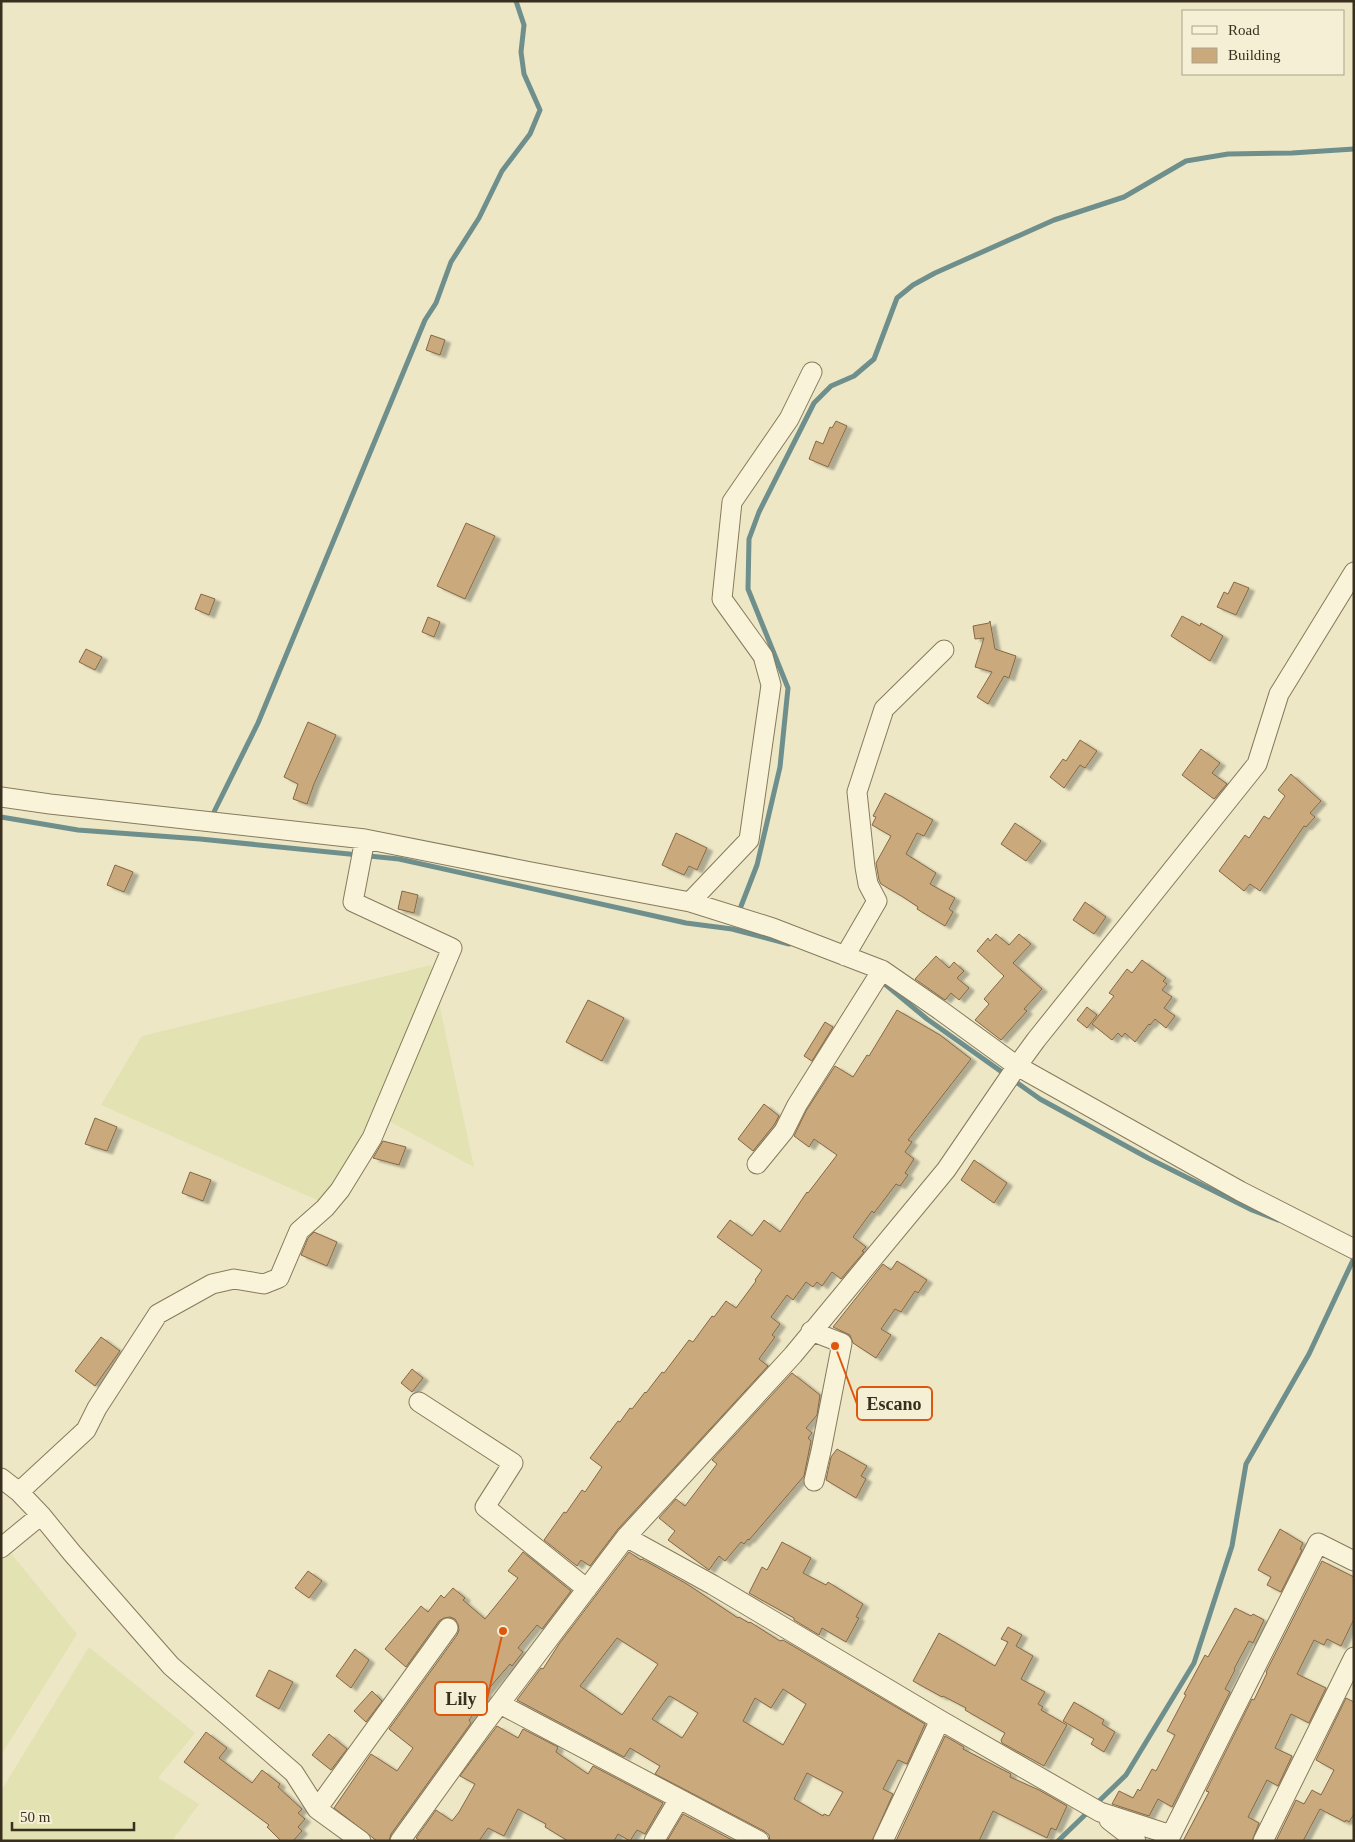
<svg xmlns="http://www.w3.org/2000/svg" width="1355" height="1842" font-family="Georgia,serif">
	<style>
		.farmland { fill: #e2e2b3 }
		.lines { fill: none; stroke-linecap: round; stroke-linejoin: round }
		.stream { stroke: #6e8f8c; stroke-width: 5 }
		.building { fill: #caa97d; stroke: #866843; fill-rule: evenodd; filter: url(#shadow) }
		.minor-casing { stroke: #887a5c; stroke-width: 21 }
		.minor { stroke: #f8f3d9; stroke-width: 19 }
		.leader { fill: none; stroke: #df570d; stroke-width: 2 }
		.callout-dot { fill: #df570d; stroke: #f5f0d5; stroke-width: 2 }
		.callout { fill: #f5f0d5; stroke: #df570d; stroke-width: 2 }
		.callout-label { font-size: 18px; text-anchor: middle; font-weight: bold; fill: #382f1f }
	</style>
	<defs>
		<filter id="shadow"><feDropShadow dx="5.5" dy="3" stdDeviation="1" flood-color="#0004"/></filter>
	</defs>
	<rect width="100%" height="100%" fill="#ede7c6"/>
	<path class="farmland" d="M431,965L474,1167L376,1114L326,1204L101,1105L142,1036Z
		M9,1551L77,1634L1,1755V1560Z
		M89,1647L195,1733L158,1778L199,1804L172,1841H1V1791Z"/>
	<g class="lines">
		<path class="stream" d="M1,817L78,830L200,839L399,859L686,923L732,929L789,944
			M211,818L258,723L425,320L436,303L451,262L479,218L502,171L530,134L540,110L524,74L521,52L524,25L516,1
			M738,914L757,865L780,767L788,688L748,589L749,539L759,512L814,403L831,386L854,376L874,359L897,298L913,285L935,273L1054,220L1124,197L1186,161L1228,154L1292,153L1354,149
			M880,980L927,1019L1040,1099L1148,1158L1252,1210L1278,1220
			M1096,1804L1126,1775L1194,1663L1232,1546L1246,1464L1309,1354L1354,1258
			M1058,1841L1090,1810"/>
	</g>
	<path class="building" d="M431,335L445,340L440,355L426,350Z
		M836,421L847,426L828,467L809,459L816,441L823,444L830,427L832,428Z
		M466,523L495,536L465,599L437,586Z
		M1234,582L1249,588L1236,615L1217,607L1224,592L1228,594Z
		M201,594L215,599L209,615L195,609Z
		M1182,616L1200,626L1201,623L1223,636L1210,661L1171,636Z
		M428,617L440,622L434,637L422,632Z
		M990,621L995,649L1016,656L1009,678L1004,676L988,704L977,697L992,672L975,667L984,638L975,639L973,626L989,623Z
		M86,649L102,657L95,670L79,662Z
		M308,722L336,735L314,784L307,804L293,799L298,784L284,777Z
		M1080,740L1097,751L1085,768L1080,765L1064,788L1050,777L1063,759L1066,761Z
		M1201,749L1220,763L1212,773L1227,784L1214,799L1182,775Z
		M1291,774L1321,801L1310,813L1315,817L1306,827L1304,826L1260,891L1250,884L1244,891L1219,871L1245,835L1249,838L1264,816L1269,819L1285,796L1278,790Z
		M885,793L933,820L924,836L917,833L906,854L936,873L930,884L955,898L949,909L953,912L945,926L917,909L918,907L903,897L881,884L879,880L876,863L891,836L872,825L876,817L873,816Z
		M1015,823L1041,841L1026,861L1001,844Z
		M676,833L707,848L697,870L689,866L684,875L662,865Z
		M115,865L133,872L124,892L107,885Z
		M402,891L418,895L414,913L398,909Z
		M1085,902L1106,917L1094,934L1073,920Z
		M996,934L1009,945L1019,934L1031,944L1013,963L1042,989L1024,1009L1027,1011L1001,1040L975,1020L989,1004L984,999L1004,976L977,951L988,938L990,941Z
		M936,956L949,968L954,962L964,971L957,978L969,988L959,1000L951,993L945,1000L915,979Z
		M1142,960L1166,978L1163,981L1167,984L1162,990L1172,997L1164,1008L1175,1016L1166,1028L1155,1019L1150,1025L1149,1024L1135,1042L1125,1033L1122,1037L1118,1033L1112,1040L1092,1024L1114,996L1109,993L1127,969L1132,973Z
		M588,1000L624,1018L602,1061L566,1042Z
		M1087,1007L1097,1015L1087,1028L1077,1020Z
		M897,1010L940,1035L971,1059L908,1140L912,1142L905,1152L914,1159L905,1173L908,1175L900,1186L896,1184L874,1213L872,1211L853,1237L866,1247L862,1251L864,1252L841,1279L832,1272L822,1286L817,1282L813,1287L806,1282L793,1300L787,1295L771,1317L780,1324L772,1335L775,1337L759,1359L768,1366L618,1529L590,1566L581,1560L577,1566L544,1540L564,1512L566,1513L582,1490L585,1492L602,1467L590,1458L618,1421L620,1422L630,1408L632,1409L645,1392L646,1393L662,1372L664,1373L689,1340L693,1342L712,1316L714,1317L726,1301L736,1308L756,1281L755,1280L762,1270L717,1237L730,1220L752,1236L764,1220L780,1232L807,1192L808,1193L837,1155L814,1139L809,1147L794,1136L806,1111L835,1066L853,1077L867,1055L869,1056Z
		M825,1022L833,1027L812,1061L804,1056Z
		M764,1104L779,1116L774,1125L753,1151L738,1139Z
		M95,1118L117,1127L107,1151L85,1144Z
		M383,1141L406,1147L399,1165L373,1158Z
		M974,1160L1007,1183L994,1203L961,1180Z
		M190,1172L211,1180L203,1201L182,1193Z
		M314,1232L337,1242L327,1266L301,1255L308,1238Z
		M897,1261L927,1280L918,1293L915,1291L901,1312L895,1309L881,1329L891,1335L876,1358L853,1343L850,1335L833,1327L883,1264L891,1270Z
		M101,1337L120,1351L95,1386L75,1371Z
		M412,1369L423,1378L412,1392L401,1383Z
		M792,1373L820,1395L817,1415L806,1428L812,1433L808,1438L811,1441L804,1476L749,1540L748,1539L744,1544L741,1542L725,1561L719,1556L709,1570L668,1540L675,1531L659,1518L676,1499L685,1506L717,1464L712,1460Z
		M837,1449L867,1466L861,1476L866,1479L856,1498L826,1480L831,1457Z
		M1280,1529L1303,1543L1300,1549L1302,1550L1281,1592L1267,1585L1271,1577L1258,1570Z
		M782,1542L811,1558L803,1573L826,1585L828,1582L863,1604L856,1617L859,1618L846,1642L822,1628L819,1635L794,1620V1618L749,1593L762,1567L767,1570Z
		M523,1552L571,1591L542,1629L537,1625L518,1648L523,1652L512,1666L510,1664L485,1693L488,1696L469,1720L471,1723L391,1834L389,1841H377L334,1808L371,1754L397,1771L413,1748L389,1729L457,1635L459,1630L458,1624L455,1619L450,1617L444,1618L439,1621L406,1667L385,1649L421,1606L428,1612L441,1595L444,1598L453,1588L465,1598L463,1600L485,1619L518,1578L508,1571Z
		M629,1552L641,1560L642,1559L687,1584L738,1618L739,1617L749,1623L750,1622L780,1641L783,1640L925,1724L907,1764L898,1760L883,1789L893,1794L872,1841H770L769,1835L764,1831L655,1774L660,1766L630,1748L624,1757L517,1700L541,1668L543,1669L559,1644ZM617,1638L658,1664L622,1715L580,1686ZM783,1689L806,1704L783,1745L743,1721L755,1698L771,1708ZM670,1696L698,1713L682,1738L652,1719L668,1697ZM807,1773L843,1792L829,1816L824,1814L823,1816L794,1799Z
		M1322,1561L1354,1577V1619L1341,1646L1327,1639L1324,1645L1314,1640L1297,1674L1326,1688L1309,1723L1291,1714L1275,1748L1292,1756L1278,1786L1267,1780L1248,1817L1259,1823L1252,1841H1183L1209,1792L1206,1791L1252,1699L1254,1700L1267,1673L1266,1672Z
		M308,1571L322,1581L309,1598L295,1588Z
		M1235,1608L1251,1616L1253,1614L1264,1620L1253,1643L1249,1641L1234,1669L1235,1670L1225,1689L1230,1692L1172,1807L1158,1799L1149,1816L1112,1804L1119,1791L1133,1798L1138,1789L1140,1791L1152,1769L1156,1771L1175,1735L1167,1731L1186,1695L1184,1694L1205,1655L1208,1657Z
		M1008,1627L1022,1635L1016,1646L1033,1656L1021,1679L1045,1692L1038,1704L1043,1707L1041,1710L1067,1725L1044,1766L1002,1743L1001,1740L1005,1733L965,1710L966,1708L943,1696L942,1697L913,1681L939,1633L995,1666L1008,1642L1001,1639Z
		M355,1649L369,1660L351,1688L336,1676Z
		M269,1670L293,1682L279,1709L256,1696Z
		M372,1691L382,1701L366,1722L354,1711Z
		M1346,1698L1354,1702V1814L1349,1822L1346,1820L1345,1822L1320,1809L1303,1841H1276L1296,1800L1304,1804L1312,1790L1321,1795L1334,1770L1316,1760Z
		M1074,1702L1104,1720L1102,1724L1115,1732L1104,1752L1091,1744L1094,1739L1063,1721Z
		M497,1726L518,1738L523,1729L558,1747L556,1752L588,1774L593,1766L663,1803L645,1834L637,1830L630,1841L618,1834L614,1841H568L545,1827L546,1824L518,1809L504,1836L488,1828L479,1841H420L416,1838L436,1810L452,1821L459,1812L475,1784L460,1776Z
		M206,1732L227,1748L219,1758L252,1783L262,1770L280,1784L278,1787L302,1809L298,1813L305,1819L298,1827L302,1831L293,1841H281L267,1827L269,1825L184,1762Z
		M329,1734L347,1749L331,1770L312,1755Z
		M945,1736L964,1747L963,1749L1011,1774L1010,1777L1039,1790L1067,1806L1056,1830L1051,1828L1047,1838L993,1811L979,1841H896Z
		M683,1814L734,1841H667Z"/>
	<g class="lines">
		<g class="minor-casing">
			<path id="minor" d="M1,797L50,804L365,839L526,871L690,902L773,928L882,970L940,1010L1017,1066L1240,1191L1354,1249
				M690,902L749,840L771,685L763,656L722,599L732,502L789,419L812,372
				M845,956L877,901L868,884L865,867L857,792L884,709L944,650
				M757,1164L784,1131L797,1105L882,970
				M811,1331L842,1343L821,1451L814,1481
				M419,1402L513,1463L485,1507L587,1589
				M1,1478L19,1492L41,1515L72,1553L171,1666L294,1773L317,1809L361,1841
				M19,1492L86,1430L97,1408L158,1314L212,1284L234,1279L264,1284L279,1278L299,1231L325,1208L340,1190L372,1138L452,948L353,902L365,839
				M626,1537L713,1585L940,1720L1100,1812L1171,1835
				M1,1548L41,1515
				M500,1704L759,1841
				M317,1809L448,1628
				M1109,1820L1136,1841
				M400,1841L482,1727L626,1537L793,1355L946,1170L1017,1066L1036,1040L1257,764L1279,694L1354,572
				M654,1841L679,1799
				M883,1841L940,1720
				M1168,1841L1318,1543L1354,1561
				M1263,1841L1354,1657"/>
		</g>
		<use href="#minor" class="minor"/>
	</g>
	<path class="leader" d="M835 1346L857 1404M503 1631L487 1699"/>
	<g class="callout-dot">
		<circle cx="835" cy="1346" r="5"/>
		<circle cx="503" cy="1631" r="5"/>
	</g>
	<g class="callout">
		<rect x="857" y="1387" width="75" height="33" rx="5"/>
		<rect x="435" y="1682" width="52" height="33" rx="5"/>
	</g>
	<g class="callout-label">
		<text x="894" y="1410">Escano</text>
		<text x="461" y="1705">Lily</text>
	</g>
	<rect width="1355" height="1842" fill="none" stroke="#382f1f" stroke-width="5"/>
	<rect x="1182" y="10" width="162" height="65" fill="#f5f0d5" stroke="#a9a38c"/>
	<rect x="1192" y="26" width="25" height="8" fill="#f8f3d9" stroke="#a9a38c"/>
	<text x="1228" y="35" font-size="15" fill="#382f1f">Road</text>
	<rect x="1192" y="48" width="25" height="15" fill="#caa97d" stroke="#a9a38c"/>
	<text x="1228" y="60" font-size="15" fill="#382f1f">Building</text>
	<path d="M12 1822v8h122v-8" fill="none" stroke="#382f1f" stroke-width="2.5"/>
	<text x="20" y="1822" font-size="15" fill="#382f1f" stroke="#f5f0d5" stroke-width="4" paint-order="stroke">50 m</text>
</svg>
